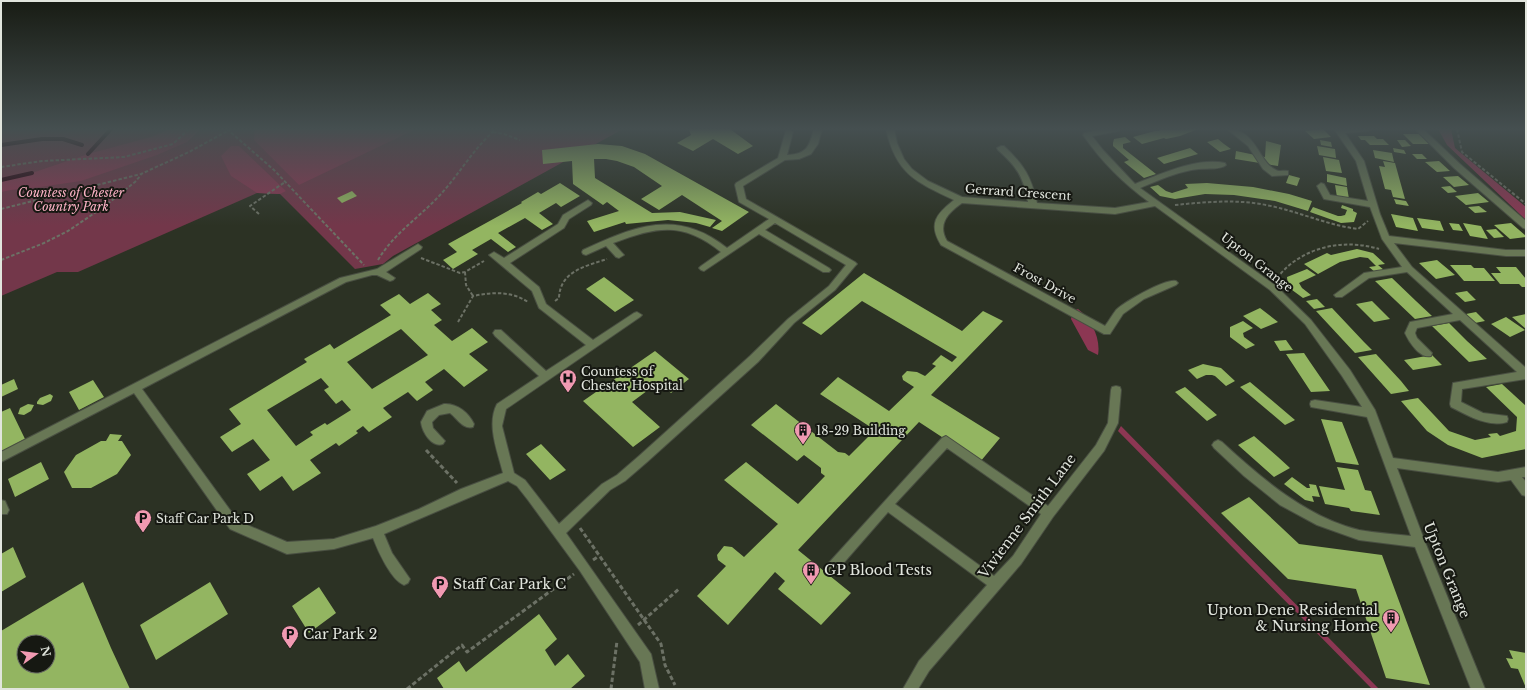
<svg xmlns="http://www.w3.org/2000/svg" width="1527" height="690" font-family="'Libre Baskerville',serif">
	<style>
		.green { fill: #73374a }
		.forest { fill: #8c3753 }
		.lines { fill: none; stroke-linecap: round; stroke-linejoin: round }
		.stream { stroke: #2a0211; stroke-width: 4 }
		.building { fill: #93b561; fill-rule: evenodd }
		.minor-casing { stroke: #494f42; stroke-width: 2 }
		.path-far1 { stroke: #6c7165; stroke-width: 2; stroke-dasharray: 3.5 2; stroke-linecap: butt }
		.path { stroke: #6c7165; stroke-width: 3; stroke-dasharray: 4.5 2.5; stroke-linecap: butt }
		.minor { fill: #687755; fill-rule: evenodd }
		.labels { text-anchor: middle; dominant-baseline: central; stroke-width: 4; stroke-linejoin: round; paint-order: stroke }
		.park-label { font-size: 12px; font-style: italic; fill: #fcb2c5; stroke: #161812 }
		.street-label { font-size: 12px; fill: #e1e5dd; stroke: #161812 }
		.poi-label { font-size: 12px; fill: #e1e5dd; stroke: #161812; text-anchor: start }
		.near-street-label { font-size: 14px; fill: #e1e5dd; stroke: #161812 }
		.near-poi-label { font-size: 14px; fill: #e1e5dd; stroke: #161812; text-anchor: start }
	</style>
	<rect width="100%" height="100%" fill="#2c3224"/>
	<path class="green" d="M1,129H623L393,256L383,264L355,269L280,194L257,193L78,272H57L1,296Z"/>
	<path class="forest" d="M170,129H201L187,142L157,155L81,181L40,187L11,190L1,192V180L32,173L88,154L151,137Z
		M255,129H416L299,185L254,140Z
		M1438,129H1451L1455,148L1526,207V220L1447,145Z
		M231,146H239L286,191L280,194L257,193L231,176L221,156Z
		M1078,309C1091,319 1101,338 1098,355L1088,350L1071,319L1073,311Z
		M1121,426L1379,689H1372L1118,431Z"/>
	<g class="lines">
		<path class="stream" d="M1,145L42,139H63L82,145
			M88,154L111,129
			M1,180L32,173"/>
	</g>
	<path class="building" d="M689,129H730L753,146L738,154L713,139L693,151L677,143L691,135Z
		M1158,129L1164,130L1198,129L1180,136L1166,139L1164,138L1142,144L1133,137L1155,131H1160Z
		M1323,129L1331,137L1314,139L1305,131Z
		M1403,134H1420L1430,144H1413Z
		M1358,136H1374L1377,139H1383L1389,145H1370L1365,140H1361Z
		M1125,137L1131,142L1123,144V148L1156,174L1144,178L1124,162L1129,160L1113,146V143L1114,139Z
		M1218,139L1224,144L1231,149L1220,152L1207,142Z
		M1320,140L1331,142L1332,147L1321,145Z
		M1397,140H1405L1411,146L1402,147Z
		M1266,141L1281,145L1278,166L1235,159L1236,151L1265,157Z
		M598,144L622,146L645,154L749,212L722,231L712,228L722,221L682,195L659,210L641,199L662,186L634,167L617,161L606,159H594L595,178L652,213L680,212L716,220L710,227L696,223L668,220L626,224L625,222L594,232L587,221L619,211L607,202L603,205L573,184L572,161L543,164L542,150Z
		M1317,146L1335,149L1336,158L1319,155Z
		M1190,148L1198,154L1164,164L1157,158Z
		M1393,148L1404,150L1406,154L1394,152Z
		M1373,150L1392,153L1394,162L1375,158Z
		M1412,154H1422L1427,159H1417Z
		M1323,157L1339,160L1342,173L1326,171Z
		M1383,161L1395,163L1405,199L1393,197L1391,190L1385,189L1379,166L1385,167Z
		M1439,161L1450,171L1437,172L1425,162Z
		M1327,174L1346,178L1347,186L1327,182Z
		M1289,175L1300,178L1297,186L1286,183Z
		M1458,176L1469,185L1454,187L1443,177Z
		M560,183L580,196L561,207L556,203L539,213L553,224L542,230L525,218L498,233L516,247L508,252L491,239L472,250L478,254L453,269L443,260L457,252L448,244L522,203L521,202L538,192L541,194Z
		M1207,183L1253,187L1289,194L1312,201L1308,211L1275,201L1234,195L1205,194L1175,199L1160,196L1150,187L1158,185L1166,191L1172,193L1188,188L1185,184Z
		M1335,185L1347,187L1349,199L1337,197Z
		M1450,186L1457,192L1448,193L1441,187Z
		M352,191L357,196L342,203L337,198Z
		M1478,193L1489,202L1466,205L1455,196Z
		M1394,199L1406,201L1409,206L1396,204Z
		M1342,205L1353,209V211L1357,213L1354,222L1341,223L1310,212L1313,207L1338,216H1341L1345,215L1347,210L1341,208Z
		M1479,206L1487,212L1475,213L1468,207Z
		M1391,214L1413,218L1418,231L1396,227Z
		M1417,218L1440,221L1444,231L1422,228Z
		M1449,223L1459,224L1463,231L1453,230Z
		M1463,223L1481,226L1488,239L1470,236Z
		M1511,223L1526,236V237L1510,239L1494,225Z
		M1496,229L1504,237L1494,238L1486,230Z
		M1357,249L1373,253L1385,264L1378,265L1384,270L1375,272L1369,267L1376,266L1368,258L1360,257L1340,262L1318,274L1304,264L1327,253L1331,255Z
		M1437,260L1455,275L1436,279L1419,263Z
		M1450,265H1471L1474,268H1484L1495,281H1464Z
		M1496,267H1516L1526,279V287H1522L1519,284H1500L1491,273H1501Z
		M1307,269L1316,275L1299,283L1302,288L1311,295L1303,298L1288,287L1287,277Z
		M864,273L962,331L983,311L1003,321L931,395L1000,438L980,462L919,422L798,550L851,593L821,625L778,589L785,581L775,572L728,625L697,596L726,566L718,560L717,555L724,546L732,547L744,557L778,524L724,480L746,462L798,504L825,476L821,473V468L804,455L797,461L751,425L776,404L838,452L845,453L849,456L875,430L820,394L838,377L889,411L914,387L903,380L902,376L907,371L917,372L925,376L936,366L932,364L941,355L952,362L957,357L862,301L821,335L802,323Z
		M604,277L634,300L615,312L586,289Z
		M1392,278L1416,301L1432,316L1415,319L1375,281Z
		M1467,291L1476,300L1465,302L1455,293Z
		M428,293L441,304L431,310L442,320L434,325L452,341L472,328L488,342L469,354L488,370L464,387L444,369L425,382L433,390L417,401L408,392L383,408L392,417L369,432L363,426L356,431L358,433L339,446L336,443L310,460L321,473L293,491L282,476L260,491L247,474L270,460L253,439L232,452L220,437L241,424L229,409L307,362L304,359L330,344L334,349L391,315L380,305L399,294L410,304ZM401,329L428,355L372,389L347,362ZM321,378L329,387L324,390L336,404L342,400L351,410L327,425L325,423L310,432L313,435L296,446L267,410Z
		M1317,299L1325,307L1314,309L1306,301Z
		M1372,301L1390,319L1374,322L1356,304Z
		M1260,308L1278,322L1261,329L1243,316Z
		M1332,308L1364,342L1372,350L1355,353L1316,311Z
		M1476,312L1485,321L1475,323L1466,314Z
		M1526,314V329L1512,317Z
		M1506,317L1525,330L1510,337L1491,324Z
		M1243,321L1253,328L1243,333L1244,337L1255,345L1246,349L1230,337V327Z
		M1449,323L1467,341L1487,359L1469,362L1432,326Z
		M1286,340L1293,350L1280,351L1274,341Z
		M655,351L689,379L671,393L659,382L632,402L660,427L633,447L583,401Z
		M1304,353L1310,362L1330,391L1311,392L1286,354Z
		M1376,354L1401,381L1409,391L1391,394L1358,357Z
		M1432,355L1442,365L1413,370L1404,360Z
		M1203,364L1221,368L1235,381L1226,386L1215,376L1212,375H1206L1197,379L1188,370Z
		M14,379L18,389L1,397V385Z
		M93,380L104,397L79,410L69,392Z
		M1250,382L1256,387L1295,420L1285,425L1240,387Z
		M1502,384L1526,406V449L1482,458L1448,445L1427,431L1401,401L1418,398L1449,431L1475,440L1491,437L1488,434L1497,433L1500,436L1516,431L1517,417L1486,387Z
		M1185,387L1217,415L1207,421L1175,392Z
		M50,394L53,396L51,401L43,405L37,404V402L40,398Z
		M28,404L34,405L31,411L24,415L18,414L20,408Z
		M10,408L25,439L2,451L1,412Z
		M1321,419L1342,422L1359,465L1336,462Z
		M110,434L122,435L118,441H122L131,455L117,474L91,488H72L64,472L76,455L101,441H106Z
		M1254,436L1278,457L1290,468L1274,477L1238,445Z
		M541,444L566,470L550,480L526,454Z
		M41,462L49,479L15,497L8,479Z
		M1337,467L1358,470L1365,490L1371,491L1380,515L1351,511L1349,508L1325,504L1319,486L1345,490Z
		M1292,477L1307,488H1310L1309,484L1316,485L1320,497L1312,496L1314,502L1305,500L1284,484Z
		M1249,497L1299,544L1382,555L1430,685L1386,678L1356,589L1288,579L1221,513Z
		M13,547L26,577L1,592V554Z
		M83,582L111,648L130,689H1V631ZM24,642H48V666H24Z
		M210,582L228,614L156,660L140,625Z
		M319,587L336,613L309,633L292,606Z
		M539,614L557,639L545,650L555,666L568,654L585,676L570,689H444L437,678L459,661L466,672Z
		M1509,650L1526,653V688L1518,669L1511,668L1506,658L1513,659Z"/>
	<g class="lines">
		<g class="minor-casing">
			<path id="minor" d="M814,129H822L818,144L811,154L799,159L785,160L743,186L746,199L855,262L857,264L855,266L835,290L794,323L758,362L647,462L625,481L610,490L566,533L651,654L659,689H645L640,662L580,571L528,500L517,486L508,481L384,534L392,553L410,579L408,583L404,585C391,580 378,551 373,538L334,549L287,554L230,529L134,393L1,462V452L340,278L377,269L418,244L422,247L421,249L386,272L395,278L393,280L390,281L377,275H372L346,282L142,389L238,521L287,542L334,539L376,526L419,509L461,489L503,473C498,452 486,425 497,404L539,376L495,336L493,333L495,330H501L546,371L586,345L539,308L532,291L489,255L494,252L504,258L558,224L563,215L588,200L592,203L591,205L569,219L564,228L510,263L539,287L546,304L593,340L634,313L637,312L642,315L640,317L506,409L502,426L514,473L525,480L559,524L602,484L617,475L639,456L750,356L788,319L829,286L846,265L775,223L765,230L829,268L831,270L829,272H823L759,234L704,271L701,270L699,268L701,266L721,252C684,222 658,226 616,242L613,243L624,255L619,258L616,257L606,246L586,255L583,254L582,252L583,250C635,226 677,208 727,248L769,219L739,202L735,185L736,183L778,158L786,130H789L793,132L787,155C807,154 809,147 814,129Z
				M886,129H894L897,143L904,159L912,169L928,181L962,197L1028,202C1023,176 1017,167 998,150L997,148L1001,146H1004C1024,165 1031,176 1037,203L1115,208L1149,202C1124,184 1101,161 1083,135L1084,133L1105,129H1120L1119,131L1092,136L1103,150L1135,184C1161,174 1197,157 1225,163L1226,165C1221,170 1207,168 1199,169C1179,171 1159,180 1140,188L1276,286L1311,320L1350,370L1375,410L1393,458L1498,472L1526,467V477H1522L1526,482V496L1522,495L1511,480L1498,482L1397,468L1425,542L1485,689H1471L1415,547L1359,540L1317,525L1280,505L1244,476L1214,448L1212,445L1214,442L1218,440L1222,442C1261,478 1306,517 1359,530C1376,533 1394,534 1411,536L1367,417L1311,407L1310,404L1311,401L1315,400L1362,407L1342,376L1305,324L1270,290L1155,206L1115,214L962,203C948,213 937,224 947,241L1105,326C1109,321 1112,315 1116,310C1124,302 1166,278 1176,281L1178,283L1176,285L1144,299L1123,314L1110,334H1104L941,245C928,224 936,214 954,200C916,182 896,174 886,129Z
				M1227,129C1257,129 1258,162 1276,170C1279,172 1284,170 1288,171V175L1272,176L1263,169L1248,146Z
				M1334,129H1372L1368,131L1345,133L1364,161L1380,214L1389,236L1506,250H1526V256H1506L1394,243L1412,267L1526,368V379L1462,389L1461,402L1483,413L1507,416L1508,419L1507,422C1488,428 1467,415 1451,407L1450,404L1453,383L1517,372L1460,320L1417,328L1415,333L1417,338L1432,353L1431,356C1420,359 1409,342 1405,333L1410,322L1453,314L1407,272L1369,278L1342,297H1336L1334,295L1364,273L1402,267L1382,239L1370,207L1324,199L1317,186L1321,183L1324,184L1330,195L1368,201L1356,161Z
				M1415,129H1423L1460,164L1526,221V229L1523,228L1454,168Z
				M1116,386L1120,387L1121,390L1118,423L1104,451L1053,517L1021,564L929,671L918,689H903L919,661L987,585L888,512L834,574L830,576L826,574L824,570L826,566L942,438L946,436L1048,506L1096,445L1108,423L1111,390L1112,387ZM947,448L1041,514L1013,556L994,576L895,504Z
				M444,404C457,403 469,413 474,424L473,427C463,430 457,418 450,413L439,415L432,422L433,428L445,441L443,444C432,448 422,432 421,422L427,411Z
				M1,500L5,501L9,510L7,514H1Z"/>
		</g>
		<path class="path-far1" d="M227,129L274,170L364,265
			M1457,129L1462,152L1526,204
			M493,132L504,134L520,140
			M1,167L42,161L124,157L173,144L189,129
			M1175,205C1205,202 1236,199 1266,205C1298,211 1326,225 1358,229L1368,221
			M1,209L141,174L189,152L231,129
			M259,214L250,206L285,182
			M421,258L460,273L465,272L484,261
			M1,260L44,243L68,231L105,206L135,182L141,175
			M378,260C394,233 420,217 441,194C460,173 474,148 496,129
			M465,272L466,285L473,296
			M1277,278C1301,247 1343,238 1379,249
			M555,301L559,298C560,271 586,266 607,259
			M458,322L473,296C493,292 511,291 528,302"/>
		<path class="path" d="M426,450L457,483
			M580,528L661,644L665,665L675,685
			M593,560L599,556
			M638,625L680,588
			M407,689L462,645L467,652L574,574
			M611,689L617,641"/>
		<use href="#minor" class="minor"/>
	</g>
	<linearGradient id="sky" x2="0" y2="1"><stop stop-color="#181c14"/><stop offset="0.57" stop-color="#454f50"/><stop offset="1" stop-color="#454f50" stop-opacity="0"/></linearGradient>
	<rect width="1527" height="226" fill="url(#sky)"/>
	<defs>
		<g id="hospital-pin" transform="scale(0.9)"><path d="M0 17L-7.5 6A9.5 9.5 0 1 1 7.5 6Z" fill="#f19ab2" stroke="#161812"/><path d="M-5-5h3v3.5h4V-5h3V5h-3V1.5h-4V5h-3Z" fill="#111"/></g>
		<g id="building-pin" transform="scale(0.9)"><path d="M0 17L-7.5 6A9.5 9.5 0 1 1 7.5 6Z" fill="#f19ab2" stroke="#161812"/><path d="M-4-6H4V6H1V3H-1V6H-4ZM-2.5-4.3h1.7v1.8h-1.7ZM.8-4.3h1.7v1.8H.8ZM-2.5-1h1.7V.8h-1.7ZM.8-1h1.7V.8H.8Z" fill="#111"/></g>
		<g id="parking-pin" transform="scale(0.9)"><path d="M0 17L-7.5 6A9.5 9.5 0 1 1 7.5 6Z" fill="#f19ab2" stroke="#161812"/><path d="M-3.5-5.5H1a3.5 3.5 0 0 1 0 7H-1V5.5H-3.5ZM-1-3.4V-.6H.8a1.4 1.4 0 0 0 0-2.8Z" fill="#111"/></g>
	</defs>
	<g fill-rule="evenodd">
		<use href="#hospital-pin" x="568" y="378"/>
		<use href="#building-pin" x="803" y="430"/>
		<use href="#parking-pin" x="143" y="518"/>
		<use href="#building-pin" x="811" y="570"/>
		<use href="#parking-pin" x="440" y="584"/>
		<use href="#building-pin" x="1391" y="618"/>
		<use href="#parking-pin" x="290" y="634"/>
	</g>
	<g class="labels">
		<g class="park-label">
			<text x="71" y="192">Countess of Chester<tspan x="71" dy="14">Country Park</tspan></text>
		</g>
		<g class="street-label">
			<text transform="translate(1018 192) rotate(4)">Gerrard Crescent</text>
			<text transform="translate(1257 262) rotate(38)">Upton Grange</text>
			<text transform="translate(1045 283) rotate(29)">Frost Drive</text>
		</g>
		<g class="poi-label">
			<text x="581" y="371">Countess of<tspan x="581" dy="14">Chester Hospital</tspan></text>
			<text x="816" y="430">18-29 Building</text>
			<text x="156" y="518">Staff Car Park D</text>
		</g>
		<g class="near-street-label">
			<text transform="translate(1027 516) rotate(-53)">Vivienne Smith Lane</text>
			<text transform="translate(1447 570) rotate(68)">Upton Grange</text>
		</g>
		<g class="near-poi-label">
			<text x="824" y="570">GP Blood Tests</text>
			<text x="453" y="584">Staff Car Park C</text>
			<text x="1378" y="610" text-anchor="end">Upton Dene Residential<tspan x="1378" dy="16">&amp; Nursing Home</tspan></text>
			<text x="303" y="634">Car Park 2</text>
		</g>
	</g>
	<rect width="1527" height="690" fill="none" stroke="#e1e5dd" stroke-width="4"/>
	<g transform="translate(36 654) rotate(76)"><circle r="19" fill="#161812" stroke="#676a63"/>
	<path d="M0-3L7 15L0 10L-7 15Z" fill="#f19ab2"/>
	<text y="-6" font-size="11" font-weight="bold" text-anchor="middle" fill="#e1e5dd">N</text>
	</g>
</svg>
